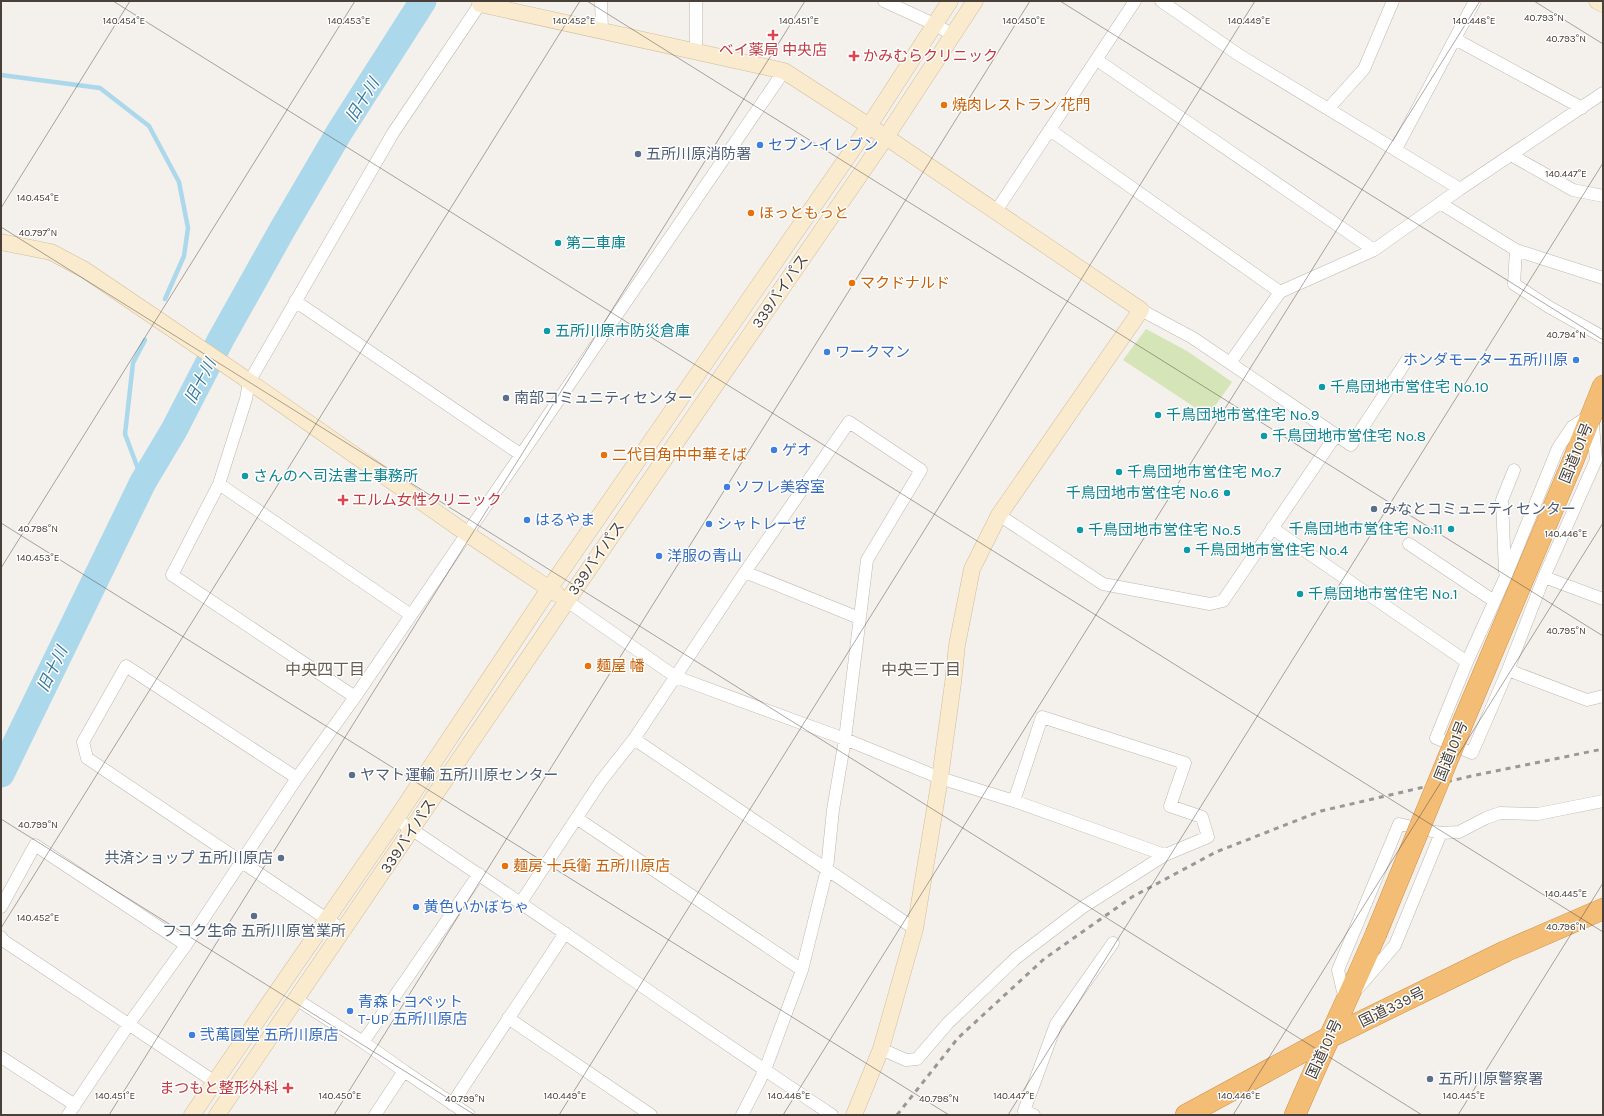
<svg xmlns="http://www.w3.org/2000/svg" width="1604" height="1116" font-family="Karla,'Noto Sans JP',sans-serif">
	<style>
		.green { fill: #d5e5b7 }
		.lines { fill: none; stroke-linecap: round; stroke-linejoin: round }
		.stream { stroke: #acd8ec; stroke-width: 4.5 }
		.river { stroke: #acd8ec; stroke-width: 27 }
		.street-casing { stroke: #bfb7ae; stroke-width: 13 }
		.secondary-casing { stroke: #d0be9d; stroke-width: 17 }
		.highway-casing { stroke: #d39146; stroke-width: 22 }
		.street { stroke: #fff; stroke-width: 12 }
		.secondary { stroke: #fbebce; stroke-width: 16 }
		.highway { stroke: #f3bd76; stroke-width: 21 }
		.rail { stroke: #989898; stroke-width: 3; stroke-dasharray: 5 5; stroke-linecap: butt }
		.highway-bridge-casing { stroke: #d39146; stroke-width: 22; stroke-linecap: butt }
		.highway-bridge { stroke: #f3bd76; stroke-width: 21 }
		.ticks { fill: none; stroke: #484039; stroke-width: 1; stroke-opacity: 0.45 }
		.health-dot { fill: #e0444e; stroke: #fff; stroke-width: 1.5 }
		.food-dot { fill: #e8710a; stroke: #fff; stroke-width: 1.5 }
		.shop-dot { fill: #3f7fe0; stroke: #fff; stroke-width: 1.5 }
		.service-dot { fill: #5c6f8a; stroke: #fff; stroke-width: 1.5 }
		.culture-dot { fill: #0f9aa8; stroke: #fff; stroke-width: 1.5 }
		.labels { text-anchor: middle; dominant-baseline: central; stroke-width: 3; stroke-linejoin: round; paint-order: stroke }
		.health-label { font-size: 15px; fill: #be3a42; stroke: #fff; text-anchor: start }
		.food-label { font-size: 15px; fill: #c56008; stroke: #fff; text-anchor: start }
		.shop-label { font-size: 15px; fill: #366cbe; stroke: #fff; text-anchor: start }
		.service-label { font-size: 15px; fill: #4e5e75; stroke: #fff; text-anchor: start }
		.culture-label { font-size: 15px; fill: #0d838f; stroke: #fff; text-anchor: start }
		.street-label { font-size: 15px; fill: #484039; stroke: #fff }
		.water-label { font-size: 16px; font-style: italic; fill: #357b9d; stroke: #fff }
		.neighbourhood-label { font-size: 16px; fill: #6a5d51; stroke: #fff }
		.ticks-label { font-size: 10px; text-anchor: middle; fill: #484039; stroke: #fff; stroke-width: 3; stroke-linejoin: round; paint-order: stroke }
	</style>
	<rect width="100%" height="100%" fill="#f4f0eb"/>
	<path class="green" d="M1146,329L1187,351L1232,382L1208,416L1123,360Z"/>
	<g class="lines">
		<path class="stream" d="M1,75L100,88L149,126L179,182L188,228L184,256L165,299
			M143,482L125,434L133,363L145,340"/>
		<path class="river" d="M1,774L143,482L174,430L221,339L282,230L340,131L423,1"/>
		<g class="street-casing">
			<path id="street" d="M601,1L602,31
				M884,1L934,24L953,35
				M1161,1L1239,55L1460,189
				M1455,39L1582,108
				M696,51V1
				M1097,60L1374,250
				M1328,109L1364,69L1393,1
				M1050,130L1280,292
				M1396,149L1475,1
				M1511,155L1573,190L1603,196
				M1440,203L1516,250L1603,278
				M996,211L1135,1
				M1516,250L1514,284L1549,307L1603,337
				M295,301L520,454
				M1141,310L1193,338L1351,445L1407,360
				M1230,363L1280,292L1374,250L1460,189L1603,93
				M1592,414L1596,460L1544,577L1508,670L1472,753L1436,738L1467,662L1505,578L1558,448L1572,427Z
				M219,484L411,615
				M999,515L1103,584L1210,604L1223,601L1336,435
				M1272,528L1467,662
				M1409,544L1494,601
				M745,572L859,618
				M1505,572L1502,500L1514,470
				M1544,577L1603,599
				M567,601L676,677L845,739L940,778L1014,801L1165,855
				M1508,670L1587,700L1603,696
				M355,697L172,575L219,484L246,399L249,382L393,133L482,1
				M634,739L915,929
				M297,778L126,666L83,742L87,758L343,930
				M396,819C542,916 686,1018 832,1115
				M578,819L802,970
				M521,902L601,781L634,739L745,572L849,422L921,470L867,560L845,739L833,810L827,869L802,970L765,1070L742,1115
				M1,907L35,845L186,945
				M1,937L4,941L215,1082
				M1359,987L1395,945L1441,833
				M296,999L363,1042L404,1071
				M1345,1000L1338,970L1399,824L1441,833L1459,832L1486,818L1500,813L1538,814L1603,801
				M508,1018L651,1115
				M363,1042L479,874
				M881,1049L906,1060L917,1059L948,1023L1016,958L1083,907L1165,855L1208,837L1202,817L1170,806L1185,763L1042,717L1014,801
				M1,1057L75,1105
				M452,1104L565,933
				M68,1115L129,1024L186,945L297,778L355,697L784,71
				M375,1115L404,1071L469,1115
				M1034,1115L1024,1111L1056,1024L1113,943"/>
		</g>
		<g class="secondary-casing">
			<path id="secondary" d="M1597,1L1603,4
				M480,4L784,71L886,137L1141,310L999,515L972,569L957,645L953,683L940,778L915,929L881,1049L854,1115
				M1,242L51,252L85,270L240,375L466,533L557,594
				M192,1115L396,819L549,589L869,126L950,1
				M217,1115L567,601L886,137L975,1"/>
		</g>
		<g class="highway-casing">
			<path id="highway" d="M1573,461L1603,386
				M1186,1115L1328,1038L1506,951L1603,909
				M1295,1115C1321,1054 1350,994 1376,934"/>
		</g>
		<use href="#street" class="street"/>
		<use href="#secondary" class="secondary"/>
		<use href="#highway" class="highway"/>
		<path class="rail" d="M897,1115L958,1038L1044,959L1132,897L1216,852L1321,811L1476,775L1603,749"/>
		<g class="highway-bridge-casing">
			<path id="highway-bridge" d="M1376,934L1463,722L1573,461"/>
		</g>
		<use href="#highway-bridge" class="highway-bridge"/>
	</g>
	<path class="ticks" d="M113,1L1603,932M587,1L1603,636M1060,1L1603,340M1534,1L1603,44M1,208L130,1M1,227L1422,1115M1,523L949,1115M1,568L355,1M1,819L475,1115M1,928L580,1M109,1115L805,1M334,1115L1030,1M559,1115L1255,1M783,1115L1480,1M1008,1115L1603,163M1233,1115L1603,523M1458,1115L1603,883"/>
	<g class="health-dot">
		<path d="M771 29h4v4h4v4h-4v4h-4v-4h-4v-4h4z"/>
		<path d="M852 50h4v4h4v4h-4v4h-4v-4h-4v-4h4z"/>
		<path d="M341 494h4v4h4v4h-4v4h-4v-4h-4v-4h4z"/>
		<path d="M286 1082h4v4h4v4h-4v4h-4v-4h-4v-4h4z"/>
	</g>
	<g class="food-dot">
		<circle cx="944" cy="105" r="4"/>
		<circle cx="751" cy="213" r="4"/>
		<circle cx="852" cy="283" r="4"/>
		<circle cx="604" cy="455" r="4"/>
		<circle cx="588" cy="666" r="4"/>
		<circle cx="505" cy="866" r="4"/>
	</g>
	<g class="shop-dot">
		<circle cx="760" cy="145" r="4"/>
		<circle cx="827" cy="352" r="4"/>
		<circle cx="1576" cy="360" r="4"/>
		<circle cx="774" cy="450" r="4"/>
		<circle cx="727" cy="487" r="4"/>
		<circle cx="527" cy="520" r="4"/>
		<circle cx="709" cy="524" r="4"/>
		<circle cx="659" cy="556" r="4"/>
		<circle cx="416" cy="907" r="4"/>
		<circle cx="350" cy="1011" r="4"/>
		<circle cx="192" cy="1035" r="4"/>
	</g>
	<g class="service-dot">
		<circle cx="638" cy="154" r="4"/>
		<circle cx="506" cy="398" r="4"/>
		<circle cx="1374" cy="509" r="4"/>
		<circle cx="352" cy="775" r="4"/>
		<circle cx="281" cy="858" r="4"/>
		<circle cx="254" cy="916" r="4"/>
		<circle cx="1430" cy="1079" r="4"/>
	</g>
	<g class="culture-dot">
		<circle cx="558" cy="243" r="4"/>
		<circle cx="547" cy="331" r="4"/>
		<circle cx="1322" cy="387" r="4"/>
		<circle cx="1158" cy="415" r="4"/>
		<circle cx="1264" cy="436" r="4"/>
		<circle cx="1119" cy="472" r="4"/>
		<circle cx="245" cy="476" r="4"/>
		<circle cx="1227" cy="493" r="4"/>
		<circle cx="1451" cy="529" r="4"/>
		<circle cx="1080" cy="530" r="4"/>
		<circle cx="1187" cy="550" r="4"/>
		<circle cx="1300" cy="594" r="4"/>
	</g>
	<g class="labels">
		<g class="health-label">
			<text x="773" y="50" text-anchor="middle">ベイ薬局 中央店</text>
			<text x="863" y="56">かみむらクリニック</text>
			<text x="352" y="500">エルム女性クリニック</text>
			<text x="279" y="1088" text-anchor="end">まつもと整形外科</text>
		</g>
		<g class="food-label">
			<text x="952" y="105">焼肉レストラン 花門</text>
			<text x="759" y="213">ほっともっと</text>
			<text x="860" y="283">マクドナルド</text>
			<text x="612" y="455">二代目角中中華そば</text>
			<text x="596" y="666">麺屋 幡</text>
			<text x="513" y="866">麺房 十兵衛 五所川原店</text>
		</g>
		<g class="shop-label">
			<text x="768" y="145">セブン-イレブン</text>
			<text x="835" y="352">ワークマン</text>
			<text x="1568" y="360" text-anchor="end">ホンダモーター五所川原</text>
			<text x="782" y="450">ゲオ</text>
			<text x="735" y="487">ソフレ美容室</text>
			<text x="535" y="520">はるやま</text>
			<text x="717" y="524">シャトレーゼ</text>
			<text x="667" y="556">洋服の青山</text>
			<text x="424" y="907">黄色いかぼちゃ</text>
			<text x="358" y="1002">青森トヨペット<tspan x="358" dy="17">T-UP 五所川原店</tspan></text>
			<text x="200" y="1035">弐萬圓堂 五所川原店</text>
		</g>
		<g class="service-label">
			<text x="646" y="154">五所川原消防署</text>
			<text x="514" y="398">南部コミュニティセンター</text>
			<text x="1382" y="509">みなとコミュニティセンター</text>
			<text x="360" y="775">ヤマト運輸 五所川原センター</text>
			<text x="273" y="858" text-anchor="end">共済ショップ 五所川原店</text>
			<text x="254" y="931" text-anchor="middle">フコク生命 五所川原営業所</text>
			<text x="1438" y="1079">五所川原警察署</text>
		</g>
		<g class="culture-label">
			<text x="566" y="243">第二車庫</text>
			<text x="555" y="331">五所川原市防災倉庫</text>
			<text x="1330" y="387">千鳥団地市営住宅 No.10</text>
			<text x="1166" y="415">千鳥団地市営住宅 No.9</text>
			<text x="1272" y="436">千鳥団地市営住宅 No.8</text>
			<text x="1127" y="472">千鳥団地市営住宅 Mo.7</text>
			<text x="253" y="476">さんのへ司法書士事務所</text>
			<text x="1219" y="493" text-anchor="end">千鳥団地市営住宅 No.6</text>
			<text x="1443" y="529" text-anchor="end">千鳥団地市営住宅 No.11</text>
			<text x="1088" y="530">千鳥団地市営住宅 No.5</text>
			<text x="1195" y="550">千鳥団地市営住宅 No.4</text>
			<text x="1308" y="594">千鳥団地市営住宅 No.1</text>
		</g>
		<g class="street-label">
			<text transform="translate(780 291) rotate(-55)">339バイパス</text>
			<text transform="translate(1576 453) rotate(-68)">国道101号</text>
			<text transform="translate(596 558) rotate(-55)">339バイパス</text>
			<text transform="translate(1451 751) rotate(-68)">国道101号</text>
			<text transform="translate(408 836) rotate(-56)">339バイパス</text>
			<text transform="translate(1392 1007) rotate(-26)">国道339号</text>
			<text transform="translate(1324 1049) rotate(-65)">国道101号</text>
		</g>
		<g class="water-label">
			<text transform="translate(362 100) rotate(-58)">旧十川</text>
			<text transform="translate(200 381) rotate(-62)">旧十川</text>
			<text transform="translate(52 669) rotate(-64)">旧十川</text>
		</g>
		<g class="neighbourhood-label">
			<text x="325" y="669">中央四丁目</text>
			<text x="921" y="669">中央三丁目</text>
		</g>
	</g>
	<g class="ticks-label">
		<text x="1544" y="21">40.793°N</text>
		<text x="124" y="24">140.454°E</text>
		<text x="349" y="24">140.453°E</text>
		<text x="574" y="24">140.452°E</text>
		<text x="799" y="24">140.451°E</text>
		<text x="1024" y="24">140.450°E</text>
		<text x="1249" y="24">140.449°E</text>
		<text x="1474" y="24">140.448°E</text>
		<text x="1566" y="42">40.793°N</text>
		<text x="1566" y="177">140.447°E</text>
		<text x="38" y="201">140.454°E</text>
		<text x="38" y="236">40.797°N</text>
		<text x="1566" y="338">40.794°N</text>
		<text x="38" y="532">40.798°N</text>
		<text x="1566" y="537">140.446°E</text>
		<text x="38" y="561">140.453°E</text>
		<text x="1566" y="634">40.795°N</text>
		<text x="38" y="828">40.799°N</text>
		<text x="1566" y="897">140.445°E</text>
		<text x="38" y="921">140.452°E</text>
		<text x="1566" y="930">40.796°N</text>
		<text x="115" y="1099">140.451°E</text>
		<text x="340" y="1099">140.450°E</text>
		<text x="565" y="1099">140.449°E</text>
		<text x="789" y="1099">140.448°E</text>
		<text x="1014" y="1099">140.447°E</text>
		<text x="1239" y="1099">140.446°E</text>
		<text x="1464" y="1099">140.445°E</text>
		<text x="465" y="1102">40.799°N</text>
		<text x="939" y="1102">40.798°N</text>
	</g>
	<rect width="1604" height="1116" fill="none" stroke="#484039" stroke-width="4"/>
</svg>
